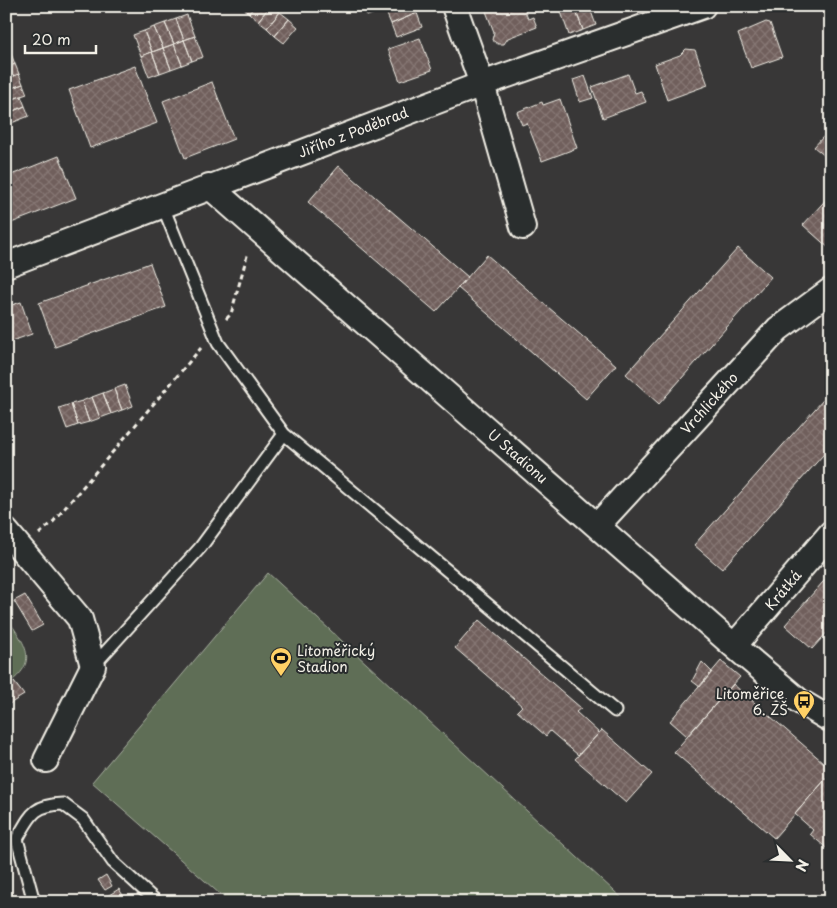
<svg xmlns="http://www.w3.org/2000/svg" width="837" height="908" font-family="'Playpen Sans',sans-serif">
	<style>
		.grass { fill: #5e6e57; stroke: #a9b0a0 }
		.building { fill: url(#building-cross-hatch); stroke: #f4f1e8 }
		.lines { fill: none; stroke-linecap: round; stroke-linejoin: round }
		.lane-casing { stroke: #f4f1e8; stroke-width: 15 }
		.street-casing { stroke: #f4f1e8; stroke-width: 28 }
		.path { stroke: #f4f1e8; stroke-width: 3; stroke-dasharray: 5 4; stroke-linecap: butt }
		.lane { stroke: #2a2d2e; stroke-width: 11 }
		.street { stroke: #2a2d2e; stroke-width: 24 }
		.labels { text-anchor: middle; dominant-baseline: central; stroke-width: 4; stroke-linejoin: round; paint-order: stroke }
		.street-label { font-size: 14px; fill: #f4f1e8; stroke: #2a2d2e }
		.poi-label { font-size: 14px; fill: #f4f1e8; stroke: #2a2d2e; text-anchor: start }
	</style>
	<defs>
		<pattern id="building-cross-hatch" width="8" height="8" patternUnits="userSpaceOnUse" patternTransform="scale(1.25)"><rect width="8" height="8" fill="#705e5b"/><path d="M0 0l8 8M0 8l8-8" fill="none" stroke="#857673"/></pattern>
	</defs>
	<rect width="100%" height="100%" fill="#383737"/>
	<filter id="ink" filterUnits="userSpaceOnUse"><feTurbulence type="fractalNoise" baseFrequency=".02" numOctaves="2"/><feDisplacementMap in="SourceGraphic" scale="10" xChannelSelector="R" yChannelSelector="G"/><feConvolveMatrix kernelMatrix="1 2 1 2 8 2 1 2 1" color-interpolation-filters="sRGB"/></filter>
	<g filter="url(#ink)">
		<path class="grass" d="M268,573L626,902H229L92,782Z
			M6,617C25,644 41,662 6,685Z"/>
		<path class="building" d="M113,6H125L115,10Z
			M241,6H255L249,13Z
			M255,6H270L258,21L249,13Z
			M270,6L280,12L267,28L258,21Z
			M363,6H394L367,16Z
			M401,6H415L417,13L391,24L386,12Z
			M484,6H523L528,19L533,17L537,27L508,38L504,44H498L492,40L494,32Z
			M559,6H574L583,30L569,35Z
			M574,6H589L596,25L583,30Z
			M280,12L289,19L275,36L267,28Z
			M417,13L422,27L396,37L391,24Z
			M187,15L195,36L184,40L176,19Z
			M176,19L184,40L174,44L165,23Z
			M289,19L298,27L284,43L275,36Z
			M766,22L770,23L782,57L751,68L738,34Z
			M165,23L174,44L163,48L154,27Z
			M154,27L163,48L152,52L144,31Z
			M144,31L152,52L141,56L133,35Z
			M195,36L203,57L192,61L184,40Z
			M420,38L432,70L400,81L388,49Z
			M184,40L192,61L182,65L174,44Z
			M174,44L182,65L171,69L163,48Z
			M163,48L171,69L160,73L152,52Z
			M686,49L695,50L708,85L667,100L655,64L680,55Z
			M152,52L160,73L149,77L141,56Z
			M11,54L15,64L6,68V56Z
			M15,64L19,74L6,79V68Z
			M135,66L157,123L90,148L69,90Z
			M19,74L23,84L6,90V79Z
			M628,74L635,93L641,91L646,102L603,118L592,87Z
			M585,76L593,98L580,102L573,80Z
			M212,82L234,139L185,158L163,101Z
			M23,84L27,94L7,101L6,90Z
			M21,96L25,106L6,114V102Z
			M560,99L577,148L542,161L527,123L522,125L517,112L542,102L543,105Z
			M25,106L29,116L9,124L6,114Z
			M831,128V161L814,147Z
			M59,156L76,198L6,225V177Z
			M339,166L468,277L436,312L308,202Z
			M831,194V250L803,225Z
			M738,248L771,277L659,404L626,374Z
			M487,255L616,365L586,399L458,288Z
			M150,263L166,307L55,347L39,303Z
			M21,302L32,334L6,343V307Z
			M125,385L133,406L122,410L114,389Z
			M114,389L122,410L111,414L103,393Z
			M831,391V446L722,569L694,545Z
			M103,393L111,414L100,418L92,397Z
			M92,397L100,418L89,422L82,401Z
			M82,401L89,422L78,425L71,404Z
			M71,404L78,425L67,429L59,408Z
			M831,573V628L812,649L785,625Z
			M25,595L43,625L32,631L14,601Z
			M479,620L581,708L576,712L599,733L578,755L550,731L546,736L517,711L522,706L455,648Z
			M721,661L740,677L687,736L670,721Z
			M702,662L712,672L700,687L692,681Z
			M14,682L24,695L6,706V688Z
			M733,684L831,769V773L774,838L674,752Z
			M602,730L652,774L626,803L575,759Z
			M831,773V852L810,834L813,830L795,814Z
			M106,875L112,886L105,890L98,880Z
			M119,889L127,902H107L104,898Z
			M11,892L13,902H6V894Z"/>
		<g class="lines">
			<g class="lane-casing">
				<path id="lane" d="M162,204L218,343L284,434L615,711
					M93,666L200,548L284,434
					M34,902L17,839C31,815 33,805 63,804L83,819L113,862L157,902"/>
			</g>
			<g class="street-casing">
				<path id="street" d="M454,6L482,84L523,227
					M209,186L734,646L799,701L831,720
					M6,265L482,84L703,6
					M597,526L778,329L831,290
					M6,531L80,619L93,666L46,760
					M734,646L831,533"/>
			</g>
			<path class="path" d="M226,319L231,314L248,252
				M39,534L53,522L201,348"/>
			<use href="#lane" class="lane"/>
			<use href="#street" class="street"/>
		</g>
	</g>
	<defs>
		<g id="stadium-pin" transform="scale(1.125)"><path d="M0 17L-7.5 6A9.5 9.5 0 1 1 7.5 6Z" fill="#ffd166" stroke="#2a2d2e"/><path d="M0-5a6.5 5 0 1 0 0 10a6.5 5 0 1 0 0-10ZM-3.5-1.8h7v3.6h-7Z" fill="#111"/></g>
		<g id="bus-pin" transform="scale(1.125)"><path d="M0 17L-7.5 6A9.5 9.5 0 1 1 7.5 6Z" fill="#ffd166" stroke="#2a2d2e"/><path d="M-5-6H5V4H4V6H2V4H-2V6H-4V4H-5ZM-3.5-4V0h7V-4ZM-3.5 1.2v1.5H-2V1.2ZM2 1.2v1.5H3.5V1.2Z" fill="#111"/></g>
	</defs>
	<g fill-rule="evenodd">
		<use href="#stadium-pin" x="281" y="658"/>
		<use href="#bus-pin" x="804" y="701"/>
	</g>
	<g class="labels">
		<g class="street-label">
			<text transform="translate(353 132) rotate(-21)">Jiřího z Poděbrad</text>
			<text transform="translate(709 403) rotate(-48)">Vrchlického</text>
			<text transform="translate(518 456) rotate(41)">U Stadionu</text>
			<text transform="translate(783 590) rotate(-50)">Krátká</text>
		</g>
		<g class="poi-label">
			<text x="297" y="650">Litoměřický<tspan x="297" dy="16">Stadion</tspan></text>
			<text x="788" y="693" text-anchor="end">Litoměřice,<tspan x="788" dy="16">6. ZŠ</tspan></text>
		</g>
	</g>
	<rect width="837" height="908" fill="none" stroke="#2a2d2e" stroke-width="25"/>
	<rect x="12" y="12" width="812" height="883" fill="none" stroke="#f4f1e8" stroke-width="2" filter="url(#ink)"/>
	<g transform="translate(790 860) rotate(114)" stroke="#2a2d2e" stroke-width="4" paint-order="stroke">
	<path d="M0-4L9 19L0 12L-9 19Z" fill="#f4f1e8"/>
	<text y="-8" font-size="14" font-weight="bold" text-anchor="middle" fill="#f4f1e8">N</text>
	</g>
	<path d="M25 45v8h71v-8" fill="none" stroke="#f4f1e8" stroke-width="2.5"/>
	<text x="32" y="45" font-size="15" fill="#f4f1e8" stroke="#2a2d2e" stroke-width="4" paint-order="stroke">20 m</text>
</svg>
